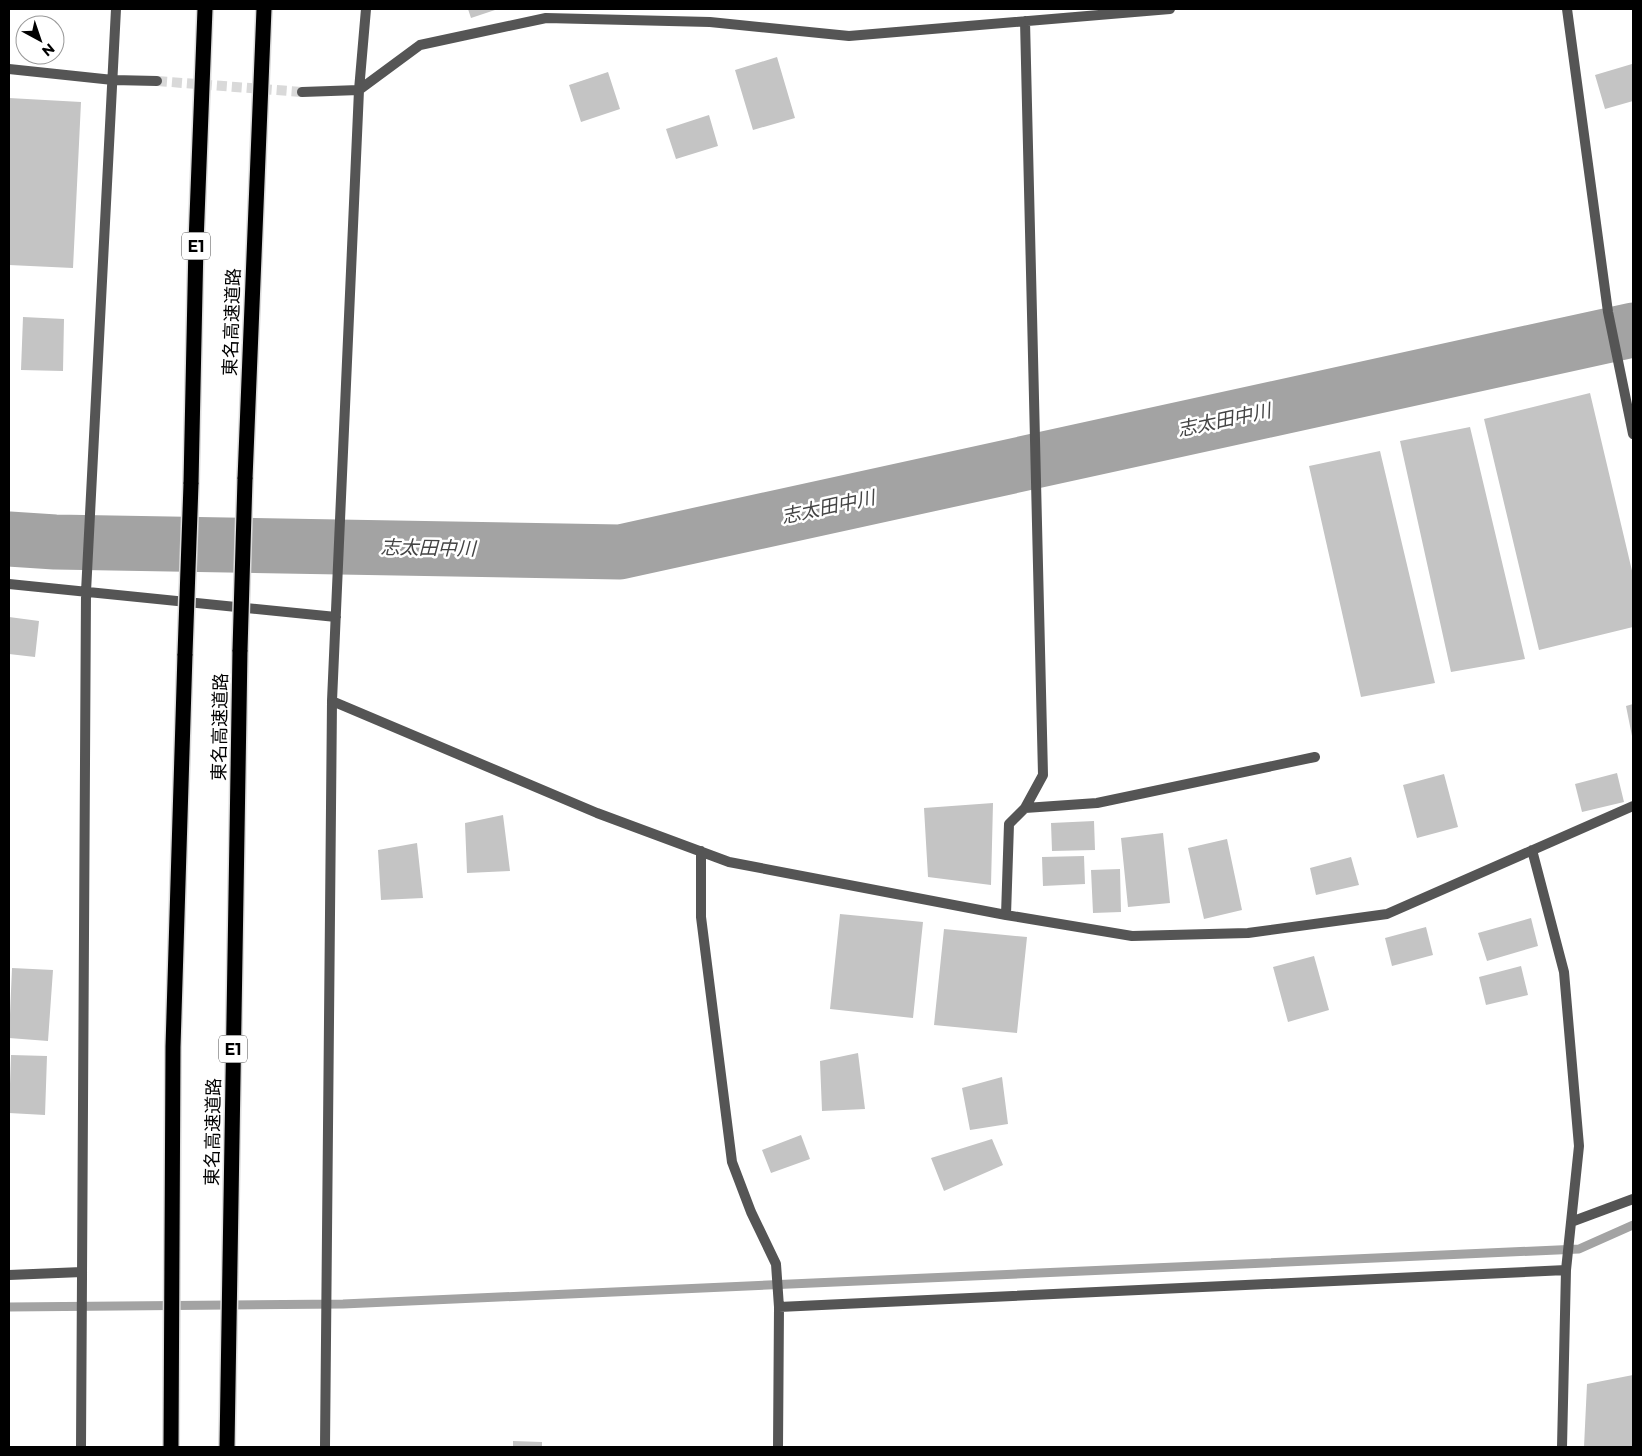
<svg xmlns="http://www.w3.org/2000/svg" width="1642" height="1456" font-family="Montserrat,'Noto Sans JP',sans-serif">
	<style>
		.lines { fill: none; stroke-linecap: round; stroke-linejoin: round }
		.stream { stroke: #a3a3a3; stroke-width: 9 }
		.river { stroke: #a3a3a3; stroke-width: 55 }
		.building { fill: #c4c4c4 }
		.street-tunnel { stroke: #d9d9d9; stroke-width: 10; stroke-dasharray: 10 5; stroke-linecap: butt }
		.highway-casing { stroke: #dbdbdb; stroke-width: 18 }
		.street { stroke: #555; stroke-width: 10 }
		.highway { stroke: #000; stroke-width: 15 }
		.highway-bridge-casing { stroke: #dbdbdb; stroke-width: 18; stroke-linecap: butt }
		.highway-bridge { stroke: #000; stroke-width: 15 }
		.labels { text-anchor: middle; dominant-baseline: central; stroke-width: 5; stroke-linejoin: round; paint-order: stroke }
		.shield { fill: #fff; stroke: #4c4c4c; stroke-width: 1 }
		.shield-label { font-size: 16px; font-weight: bold; fill: #000 }
		.street-label { font-size: 18px; fill: #000; stroke: #fff }
		.water-label { font-size: 19px; font-style: italic; fill: #444; stroke: #fff }
	</style>
	<rect width="100%" height="100%" fill="#fff"/>
	<g class="lines">
		<path class="stream" d="M9,1307L343,1304L1579,1249L1633,1225"/>
		<path class="river" d="M9,539L55,542L620,552L1633,330"/>
	</g>
	<path class="building" d="M468,9H498L471,18Z
		M777,57L795,118L753,130L735,70Z
		M1632,64L1633,101L1605,109L1595,75Z
		M608,72L620,109L581,122L569,85Z
		M9,98L81,102L73,268L9,265Z
		M709,115L718,146L676,159L666,129Z
		M23,317L64,319L63,371L21,370Z
		M1590,393L1633,575V627L1539,650L1484,419Z
		M1470,427L1525,659L1451,672L1400,441Z
		M1380,451L1435,683L1361,697L1309,466Z
		M9,617L39,621L35,657L9,654Z
		M1633,704V736H1632L1626,706Z
		M1617,773L1624,802L1582,812L1575,784Z
		M1444,774L1458,827L1417,838L1403,785Z
		M993,803L991,885L928,877L924,808Z
		M503,815L510,871L467,873L465,823Z
		M1094,821L1095,850L1052,851L1051,823Z
		M1163,833L1170,903L1128,907L1121,838Z
		M1227,839L1242,910L1204,919L1188,848Z
		M417,843L423,898L381,900L378,850Z
		M1084,856L1085,884L1043,886L1042,857Z
		M1351,857L1359,885L1316,895L1310,868Z
		M1120,869L1121,912L1093,913L1091,870Z
		M840,914L923,922L913,1018L830,1009Z
		M1531,918L1538,946L1487,961L1478,933Z
		M1426,927L1433,955L1392,966L1385,938Z
		M944,929L1027,937L1017,1033L934,1025Z
		M1314,956L1329,1010L1288,1022L1273,967Z
		M1521,966L1528,995L1486,1005L1479,977Z
		M12,968L53,970L48,1041L9,1038Z
		M858,1053L865,1109L822,1111L820,1061Z
		M11,1055L47,1056L45,1115L9,1113Z
		M1002,1077L1008,1124L970,1130L962,1088Z
		M801,1135L810,1159L771,1173L762,1150Z
		M992,1139L1003,1165L944,1191L931,1158Z
		M1633,1375V1447H1584L1587,1384Z
		M513,1441L542,1442V1447H513Z"/>
	<g class="lines">
		<path class="street-tunnel" d="M157,81L302,92"/>
		<g class="highway-casing">
			<path id="highway" d="M245,479L264,9
				M191,484L196,243L205,9
				M171,1447L173,1047L185,654
				M227,1447L240,650"/>
		</g>
		<path class="street" d="M1567,9L1608,312L1633,434
			M1025,21L1043,775L1025,808
			M9,69L113,80L157,81
			M302,92L359,90L420,45L546,18L710,22L849,36L1170,9
			M9,584L336,617
			M332,701L597,813L729,862L1006,915L1132,936L1248,933L1387,914L1633,806
			M1532,850L1564,972L1579,1146L1566,1270L1562,1447
			M701,851V917L732,1162L751,1212L776,1264L779,1307L778,1447
			M1006,915L1009,824L1025,808L1097,803L1315,757
			M1571,1222L1633,1199
			M9,1275L82,1272
			M779,1307L1566,1270
			M81,1447L86,592L116,9
			M325,1447L332,701L359,90L366,9"/>
		<use href="#highway" class="highway"/>
		<g class="highway-bridge-casing">
			<path id="highway-bridge" d="M240,650L245,479
				M185,654L191,484"/>
		</g>
		<use href="#highway-bridge" class="highway-bridge"/>
	</g>
	<g class="labels">
		<g class="shield">
			<rect x="182" y="232.5" width="28" height="27" rx="4"/>
			<rect x="219" y="1035.5" width="28" height="27" rx="4"/>
		</g>
		<g class="shield-label">
			<text x="196" y="246">E1</text>
			<text x="233" y="1049">E1</text>
		</g>
		<g class="street-label">
			<text transform="translate(232 322) rotate(-88)">東名高速道路</text>
			<text transform="translate(220 727) rotate(-89)">東名高速道路</text>
			<text transform="translate(213 1132) rotate(-89)">東名高速道路</text>
		</g>
		<g class="water-label">
			<text transform="translate(1224 420) rotate(-12)">志太田中川</text>
			<text transform="translate(828 507) rotate(-12)">志太田中川</text>
			<text transform="translate(428 548) rotate(1)">志太田中川</text>
		</g>
	</g>
	<rect width="1642" height="1456" fill="none" stroke="#000000" stroke-width="20"/>
	<g transform="translate(40 40) rotate(140)"><circle r="24" fill="#ffffff" stroke="#999999"/>
	<path d="M0-4L9 19L0 12L-9 19Z" fill="#000000"/>
	<text y="-8" font-size="14" font-weight="bold" text-anchor="middle" fill="#000000">N</text>
	</g>
</svg>
